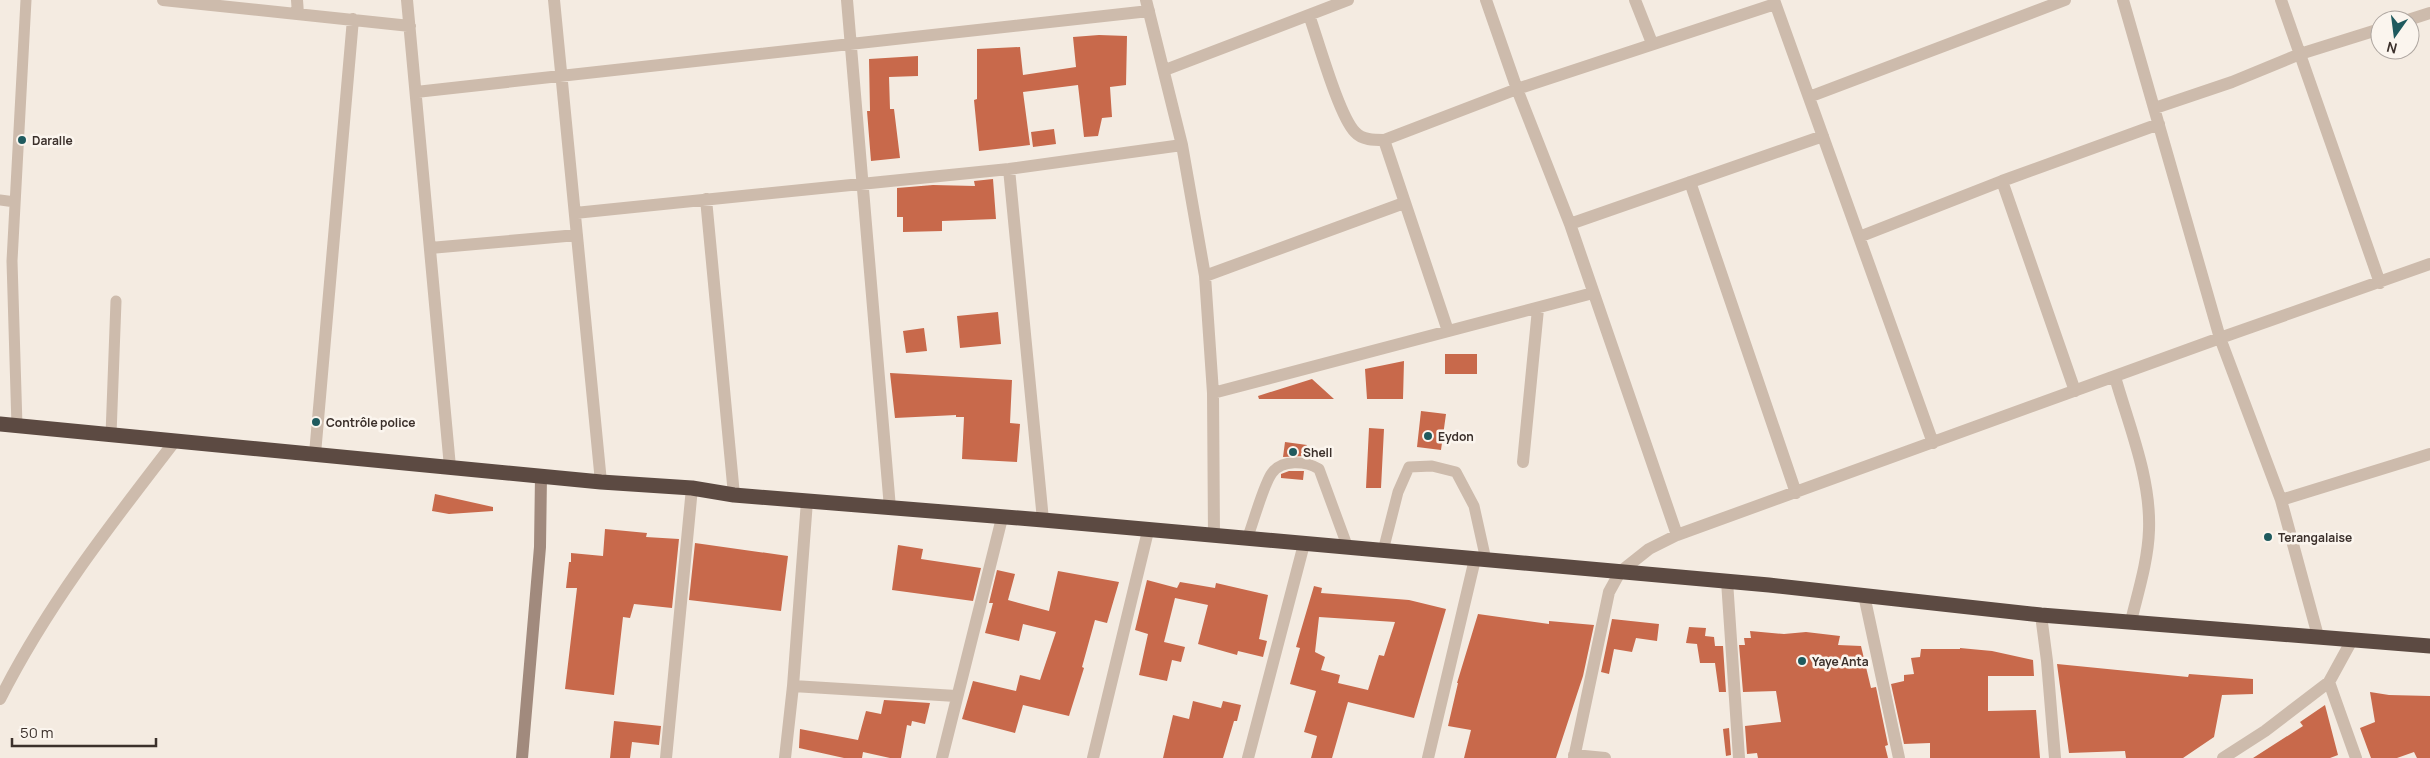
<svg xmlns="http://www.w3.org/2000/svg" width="2430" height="758" font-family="Manrope,sans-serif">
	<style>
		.building { fill: #c8694b; fill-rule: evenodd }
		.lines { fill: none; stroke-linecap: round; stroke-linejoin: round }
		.lane { stroke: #cdbbac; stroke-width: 11 }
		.street { stroke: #cdbbac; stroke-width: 12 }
		.secondary { stroke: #a18a7d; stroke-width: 12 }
		.highway { stroke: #5c4a42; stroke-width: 15 }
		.poi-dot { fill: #1f5a5e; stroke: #fbf5ee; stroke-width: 2 }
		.labels { text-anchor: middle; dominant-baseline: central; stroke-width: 5; stroke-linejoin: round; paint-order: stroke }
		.poi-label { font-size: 12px; font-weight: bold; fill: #3b302b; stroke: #fbf5ee; text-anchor: start }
	</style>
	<rect width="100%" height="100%" fill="#f4ebe1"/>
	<path class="building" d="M1099,35L1127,36L1126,85L1110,87L1112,117L1102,118L1098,136L1084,137L1078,85L1023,92L1030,145L979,151L974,100L977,99V49L1020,47L1023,75L1076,67L1073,37Z
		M918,56V76L889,77L890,109H894L900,158L871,161L867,111H870L869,59Z
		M1054,129L1056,144L1033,147L1031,132Z
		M993,179L996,219L942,221V231L903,232V217H897V188L933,185L975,186L974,181Z
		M998,312L1001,344L960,348L957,316Z
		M924,328L927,351L906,353L903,331Z
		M1445,354H1477V374H1445Z
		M1404,361L1403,399H1367L1365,369Z
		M890,373L1012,380L1010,423L1020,424L1017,462L962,459L964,417H956V415L895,418Z
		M1312,379L1334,399H1259L1258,396Z
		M1421,411L1446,414L1441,450L1417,447Z
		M1369,428L1384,429L1381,488H1366Z
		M1285,442L1307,445L1305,456L1283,457Z
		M1289,471H1304L1303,480L1281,478V474Z
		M435,494L493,507V511L449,514L432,511Z
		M605,529L647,533L646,537L679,539L672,608L634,604L630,618L623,617L614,695L565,689L577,588H566L569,562H571V553L603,556Z
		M695,543L788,556L781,611L689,600Z
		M898,545L923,549L921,559L981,568L973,601L892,590Z
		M997,570L1015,574L1008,600L1049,611L1058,571L1119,582L1107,623L1095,620L1082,667L1084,668L1069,716L1023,705L1015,733L962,719L973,681L1016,691L1020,675L1040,680L1056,632L1023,624L1019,641L985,633L993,603H989Z
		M1147,580L1177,588L1180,582L1215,588L1216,583L1268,595L1259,639L1267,641L1263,657L1238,651L1237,655L1198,644L1208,605L1175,598L1164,642L1185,647L1181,662L1172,660L1167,681L1139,675L1148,634L1135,630Z
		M1314,586L1322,588L1321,593L1409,600L1446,609L1414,718L1348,702L1332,758H1311L1317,736L1304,732L1316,691L1290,684L1300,648L1296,647ZM1319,617L1395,622L1384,656L1379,655L1368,690L1338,683L1340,675L1321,670L1325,657L1315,652Z
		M1478,614L1549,624V621L1594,625L1583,676L1556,758H1464L1471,730L1448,726L1458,683H1457Z
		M1612,619L1659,624L1657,641L1636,638L1632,652L1614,649L1609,674L1601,672Z
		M1689,627L1706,628L1705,636L1714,637L1715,646H1723L1726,692H1719L1715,663H1700L1697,644L1686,643Z
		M1750,631L1784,634L1806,632L1840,636L1838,645L1861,646L1871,688L1876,687L1888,745L1885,746L1888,758H1758L1757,753L1747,754L1745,726L1781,722L1776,691L1743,692L1739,645H1745L1744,638H1751Z
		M1960,648L1992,651L2033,660L2034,676H1988V711L2036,710L2040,758H1930V743L1904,744L1891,684L1904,681V675L1914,674L1911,658L1920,657L1921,649H1960Z
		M2057,664L2188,677L2189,674L2253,679V694L2222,695L2214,737L2183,758H2126L2125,751L2069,753Z
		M2370,692L2389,695L2430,696V758H2417L2414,752L2397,758H2371L2360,728L2375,722Z
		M884,700L930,703L925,724L912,721L911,726L907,725L901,758H890L863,752L862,758H844L799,748L800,729L858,740L866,711L881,714Z
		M1193,701L1221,708L1223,701L1241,705L1237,721H1234L1223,758H1163L1173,715L1189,719Z
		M2325,705L2338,755L2330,758H2253L2303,726L2300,722Z
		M614,721L661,726L659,745L632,742L630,758H610Z
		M1729,728L1731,755L1726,756L1723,729Z"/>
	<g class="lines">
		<path class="lane" d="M0,200L15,202
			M17,426L12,261L26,0
			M111,435L116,301
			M1247,539C1253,524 1264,483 1272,473C1282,459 1306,461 1319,469L1348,548
			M1383,551L1398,492L1409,467L1432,466L1456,472L1474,506L1486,560"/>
		<path class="street" d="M163,0L410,26
			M297,0L298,14
			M407,0L450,467
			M554,0L601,482
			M847,0L890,508
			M1146,0L1182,145L1205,276L1213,393L1214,536
			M1486,0L1517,89L1570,224L1677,535
			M1635,0L1652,43
			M1774,0L1933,443
			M2123,0L2220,338L2281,500L2318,636
			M2281,0L2380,283
			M1309,15C1318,40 1339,116 1355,132C1362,140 1374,140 1384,140L1517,89L1775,4
			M2408,20L2430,13
			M1165,70L1348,0
			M416,92L1149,11
			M1809,97L2065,0
			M2155,108L2232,82L2300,54L2380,29
			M1384,140L1448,331
			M1009,169L1043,520
			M2002,181L2075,391
			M1690,182L1796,493
			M706,199L734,495
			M575,213L1009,169L1182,145
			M1570,224L1823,136
			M1859,237L2002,181L2159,124
			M430,248L577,235
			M1205,276L1404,203
			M2115,377C2129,426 2151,478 2149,530C2148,561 2138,592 2131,621
			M1213,393L1593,293
			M315,454L353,19
			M1523,462L1538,309
			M2281,500L2430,454
			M1727,581L1739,758
			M1864,595L1899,758
			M2041,615L2047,661L2055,758
			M2329,682L2356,758
			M793,686L956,696
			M0,699C48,604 111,524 175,441
			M1574,755L1605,758
			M666,758L692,488
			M785,758L793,686L807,501
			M942,758L1002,518
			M1093,758L1148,531
			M1248,758L1304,544
			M1428,758L1475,559
			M1574,758L1609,592L1620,572L1649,549L1677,535L2220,338L2430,264
			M2223,758L2265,731L2329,682L2352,640"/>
		<path class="secondary" d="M522,758L540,547L541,476"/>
		<path class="highway" d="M0,424L601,482L692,488L734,495L1043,520L1769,585L2041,615L2430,646"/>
	</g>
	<g class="poi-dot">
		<circle cx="22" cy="140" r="5"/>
		<circle cx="316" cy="422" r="5"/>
		<circle cx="1428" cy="436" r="5"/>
		<circle cx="1293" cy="452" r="5"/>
		<circle cx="2268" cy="537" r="5"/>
		<circle cx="1802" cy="661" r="5"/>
	</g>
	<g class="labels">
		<g class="poi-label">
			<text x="32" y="140">Daralle</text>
			<text x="326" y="422">Contrôle police</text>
			<text x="1438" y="436">Eydon</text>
			<text x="1303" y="452">Shell</text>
			<text x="2278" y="537">Terangalaise</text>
			<text x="1812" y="661">Yaye Anta</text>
		</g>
	</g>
	<g transform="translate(2395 35) rotate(194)"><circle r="24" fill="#fbf5ee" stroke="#aea6a0"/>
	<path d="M0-4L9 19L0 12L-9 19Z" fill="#1f5a5e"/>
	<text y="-8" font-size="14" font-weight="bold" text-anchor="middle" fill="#3b302b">N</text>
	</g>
	<path d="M12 738v8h144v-8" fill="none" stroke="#3b302b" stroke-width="2.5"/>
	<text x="20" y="738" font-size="15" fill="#3b302b" stroke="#fbf5ee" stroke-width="4" paint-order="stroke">50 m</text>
</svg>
